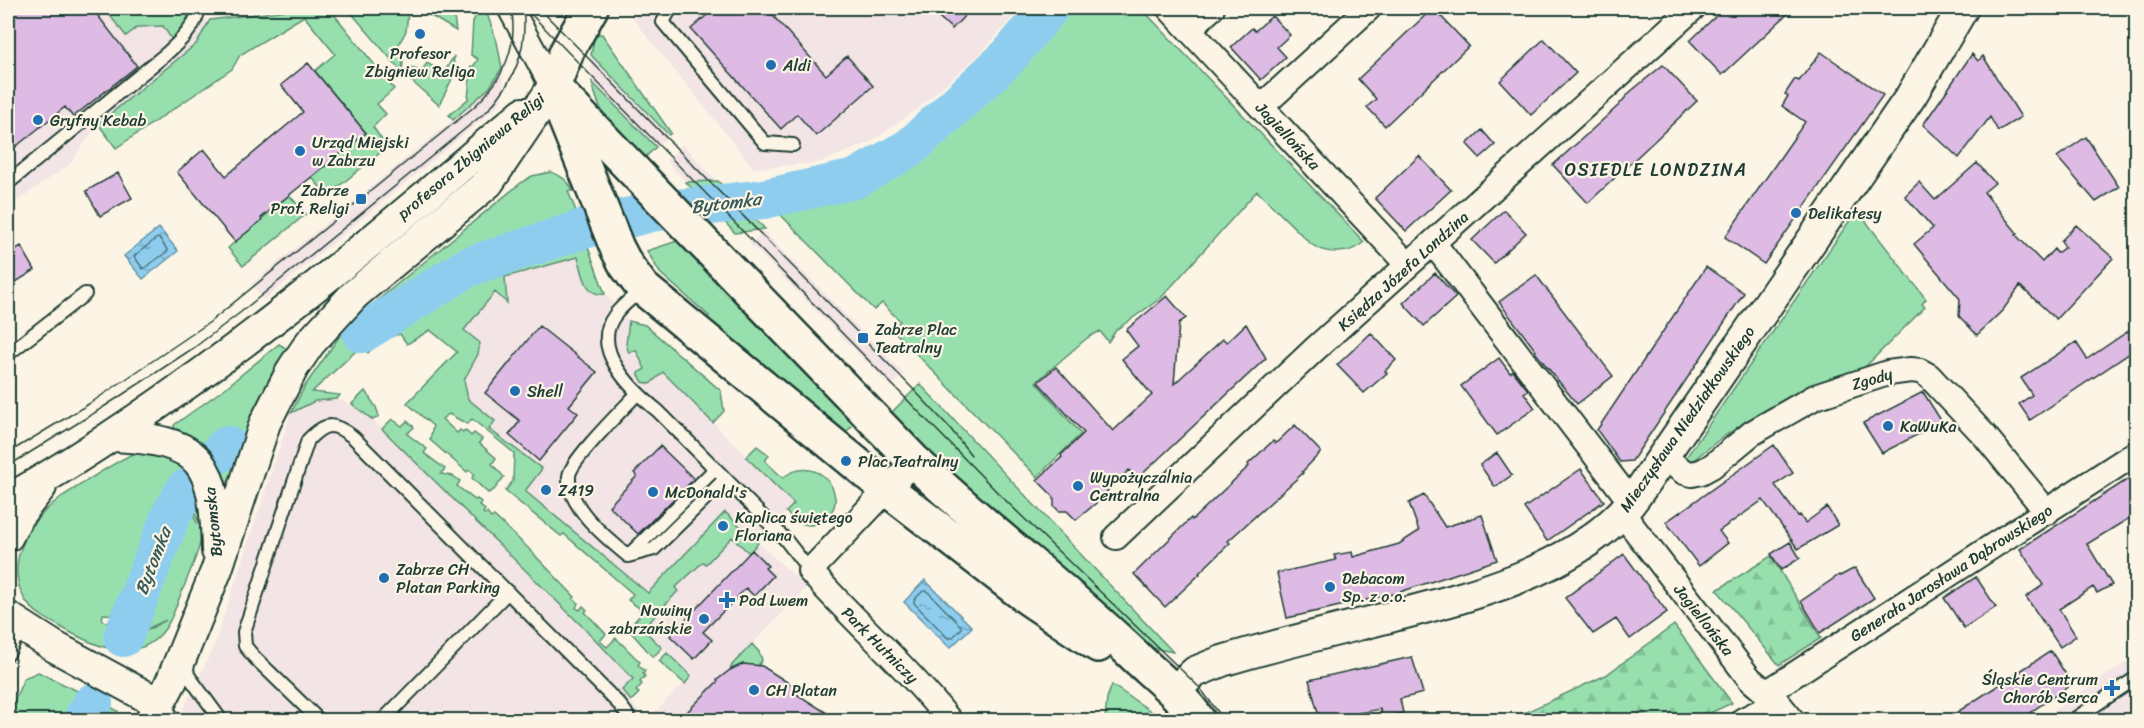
<svg xmlns="http://www.w3.org/2000/svg" width="2144" height="728" font-family="Sriracha,sans-serif">
	<style>
		.built { fill: #f3e4e5 }
		.green { fill: #97e0ae; stroke: #5b8e71; stroke-width: 1.5; fill-rule: evenodd }
		.forest { fill: url(#forest-firs); stroke: #5b8e71; stroke-width: 1.5 }
		.water { fill: url(#water-ripples); stroke: #6293a4; stroke-width: 1.5 }
		.lines { fill: none; stroke-linecap: round; stroke-linejoin: round }
		.shore { stroke: #4c777f; stroke-width: 1.5 }
		.river { stroke: #8fcdef; stroke-width: 40 }
		.building { fill: #debbe5; stroke: #1f3d34; stroke-width: 1.5 }
		.service-casing { stroke: #1f3d34; stroke-width: 16 }
		.minor-casing { stroke: #1f3d34; stroke-width: 28 }
		.tertiary-casing { stroke: #1f3d34; stroke-width: 34 }
		.secondary-casing { stroke: #1f3d34; stroke-width: 38 }
		.service { stroke: #fcf5e5; stroke-width: 12 }
		.minor { stroke: #fcf5e5; stroke-width: 24 }
		.tertiary { stroke: #fcf5e5; stroke-width: 30 }
		.secondary { stroke: #fcf5e5; stroke-width: 33 }
		.tram { stroke: #1f3d34; stroke-width: 1.5 }
		.poi-dot { fill: #1f6fb2; stroke: #fcf5e5; stroke-width: 2 }
		.labels { text-anchor: middle; dominant-baseline: central; stroke-width: 4.5; stroke-linejoin: round; paint-order: stroke }
		.poi-label { font-size: 16px; fill: #1f3d34; stroke: #fcf5e5; text-anchor: start }
		.street-label { font-size: 16px; fill: #1f3d34; stroke: #fcf5e5 }
		.neighbourhood-label { font-size: 18px; letter-spacing: 1.5px; fill: #1f3d34; stroke: #fcf5e5 }
		.water-label { font-size: 18px; font-style: italic; fill: #355a59; stroke: #fcf5e5 }
	</style>
	<defs>
		<pattern id="forest-firs" width="22" height="20" patternUnits="userSpaceOnUse" patternTransform="scale(1.5)"><rect width="22" height="20" fill="#97e0ae"/><path d="M5 1l3.5 6h-7zM16 11l3.5 6h-7z" fill="#82c196"/></pattern>
		<pattern id="water-ripples" width="26" height="14" patternUnits="userSpaceOnUse" patternTransform="scale(1.5)"><rect width="26" height="14" fill="#8fcdef"/><path d="M2 4q2-2 4 0t4 0M15 11q2-2 4 0t4 0" fill="none" stroke="#74a8c2"/></pattern>
	</defs>
	<rect width="100%" height="100%" fill="#fcf5e5"/>
	<filter id="ink" filterUnits="userSpaceOnUse"><feTurbulence type="fractalNoise" baseFrequency=".0167" numOctaves="2"/><feDisplacementMap in="SourceGraphic" scale="12" xChannelSelector="R" yChannelSelector="G"/><feConvolveMatrix kernelMatrix="1 2 1 2 8 2 1 2 1" color-interpolation-filters="sRGB"/></filter>
	<g filter="url(#ink)">
		<path class="built" d="M8,8H104L126,36L138,27L163,26L172,39L188,17L210,20L197,44L98,124L70,164L8,207Z
			M639,8H1021L978,56L917,109L871,142L818,163L754,168L633,19Z
			M591,55L669,135L656,147L592,82Z
			M502,68L503,87L501,102L485,117L264,300L251,284L473,104L490,87Z
			M683,145L717,181L686,182L666,161Z
			M763,231L904,374L891,387L750,244Z
			M578,257L588,287L601,295L605,294L629,321L626,334L636,350L650,384L663,372L794,504L758,543L807,587L732,665L730,669L743,664L756,668L762,660L764,661L761,665L796,688L799,683L801,685L796,693L838,720H647L691,676L643,629L678,591L675,588L703,562L706,564L732,537L749,553L758,543L725,512L648,593L525,491L541,469L489,429L495,421L468,399L464,380L478,354L464,330L495,292L507,302L504,277Z
			M337,399L360,409L373,420L590,634L633,679L623,691L637,710L638,720H178L214,646L291,413L315,401Z
			M2136,656V720H2039Z"/>
		<path class="green" d="M104,8H189L188,17L172,40L163,26L138,27L126,36Z
			M303,8H329L394,89L377,104L386,114L373,127L387,147L327,196L311,176L366,133L315,71L335,54L304,16L240,55L232,69L116,148L98,124L196,44L210,20Z
			M347,8L408,13L406,31L398,46L404,50L402,72Z
			M481,8H485L497,42L502,68L490,87L453,120L449,115L468,99L471,66L473,67L478,59L471,55L473,21Z
			M1062,8H1141L1364,242C1350,255 1326,255 1311,244L1257,191L1161,298L1116,330L1108,342L1100,331L1087,338L1036,382L1081,434L1037,477L892,329L900,321L882,303L874,310L775,209L856,188L920,149L1011,63Z
			M428,14L454,17L456,31Z
			M595,34H602L671,133L669,135L591,55Z
			M454,56L453,77L439,105L409,79L411,67L421,72L427,63L444,73Z
			M592,82L656,147L638,164C618,137 599,116 592,82Z
			M551,172C561,176 568,180 573,191H568L576,211L539,232L465,260L358,324L369,336L435,296L500,266L585,239L605,294C584,297 583,271 578,257L505,277L507,303L495,292L464,330L480,343L478,354L464,380L468,399L495,421L489,429L542,469L525,491L648,593L725,512L758,543L749,553L732,537L706,564L703,562L675,588L678,591L643,629L662,648L653,657L628,629L640,615L639,608L628,600L633,594L564,534L561,536L505,491L513,481L514,453L472,419L467,424L449,414L442,419L457,433L460,430L463,432L465,430L471,436L474,433L482,439L479,443L496,458L492,464L504,477L494,490L488,493L472,478L474,474L469,470L467,472L430,440L433,426L407,403L457,352L430,330L407,344L400,334L390,337L384,334L373,343L375,346L368,353L346,326L522,182L532,176Z
			M718,181L765,229L735,233L686,182Z
			M289,195L306,214L243,266L228,248Z
			M1857,210L1926,299L1922,304L1925,307L1864,368L1829,379L1792,395L1753,417L1720,439L1692,461L1685,459Z
			M680,240L857,421L841,437L705,322L709,316L660,273L647,251Z
			M629,321L645,325L721,391L724,411L713,423L663,372L650,384L643,382L638,373L645,369L636,350L629,353L626,344Z
			M341,334L357,350L312,392L340,395L337,399L315,401L291,413L305,386Z
			M279,344L289,350L231,486L225,488L175,432L174,425L224,389ZM221,438L234,454L228,460L212,446Z
			M920,384L1173,652L1153,648L1143,642L967,494L889,415Z
			M365,391L376,407L379,416L373,420L352,404Z
			M392,419L402,426L407,421L414,427L407,434L427,449L424,453L445,469L441,474L453,476L460,481L457,486L475,500L477,499L481,502L479,505L485,510L483,513L485,515L487,513L491,518L494,516L526,546L575,597L573,599L578,603L576,608L580,610L583,606L587,610L585,612L606,634L600,641L607,647L616,638L640,662L638,665L645,671L643,674L645,676L640,682L642,684L636,691L639,693L631,701L622,690L633,679L590,634L382,429Z
			M757,446L769,455L765,461L783,478C803,460 832,472 835,498C836,505 833,510 829,515C816,531 798,526 786,512L794,504L746,457Z
			M161,451L196,475C198,490 204,509 203,524C203,544 190,571 183,589C176,605 171,625 158,637C130,664 88,643 61,627C48,620 34,613 25,600C3,562 30,520 60,498C74,489 125,455 138,452C145,450 154,451 161,451ZM180,483L197,498L193,508L199,523L197,524L191,508L196,498L194,496L180,519L142,625L149,628L166,620L148,630L142,627L135,643L112,631L115,624L102,621L103,614L119,615L166,504Z
			M752,644L759,652L762,660L756,669L743,664L730,670L732,665Z
			M667,653L691,676L685,684L659,661Z
			M38,672L84,694L67,720H8V716L24,678Z
			M1112,685L1164,720H1105L1107,698Z
			M105,704L118,711L113,720H96Z"/>
		<path class="forest" d="M1771,556L1821,638L1779,665L1717,590Z
			M1674,625L1732,703L1695,720H1509L1606,675Z"/>
		<path class="water" d="M159,228L178,251L143,279L124,256Z
			M925,580L972,627L950,648L904,602Z"/>
		<g class="lines">
			<path class="shore" d="M157,238L160,239L168,251L143,269L134,256Z
				M923,591H927L961,626V629L952,638H948L914,603V600Z"/>
			<path class="river" d="M362,333L468,267L583,229L651,212L764,199L855,179L911,147L1008,57L1049,8
				M220,453L227,446
				M123,637L172,513L186,489
				M83,720L93,703"/>
		</g>
		<path class="building" d="M17,8H92L137,66L73,117L65,107L8,153V15Z
			M715,8H766L826,75L847,56L873,86L816,136L797,114L781,129L691,29Z
			M929,8H972L952,29Z
			M1433,8L1469,46L1385,126L1367,107L1376,99L1358,79Z
			M1724,8H1794L1722,75L1690,41Z
			M1272,16L1290,35L1277,47L1286,57L1261,80L1231,47L1252,28L1255,31Z
			M1544,39L1576,73L1531,115L1500,81Z
			M1821,52L1883,95L1764,264L1725,237L1805,122L1782,106L1788,96L1785,94L1795,79L1799,81Z
			M1972,54L1978,61L1983,56L2021,117L1998,131L1990,117L1959,158L1923,125Z
			M308,63L366,133L261,218L262,220L235,242L177,172L204,149L226,176L303,112L281,85Z
			M1663,65L1697,101L1588,203L1553,165L1618,106L1630,92Z
			M1482,130L1495,145L1480,158L1467,144Z
			M2086,137L2119,187L2096,202L2057,157Z
			M1419,156L1451,190L1406,231L1375,198Z
			M1977,163L1995,183L1984,192L2018,234L2016,235L2042,262L2054,249L2057,253L2065,247L2061,241L2076,225L2113,258L2056,319L2020,286L2003,310L1977,335L1959,316L1960,299L1914,244L1933,228L1905,196L1919,182L1935,200Z
			M118,173L132,198L100,216L86,191Z
			M1504,210L1526,233L1494,263L1472,240Z
			M21,246L35,270L8,287V254Z
			M1706,267L1744,293L1632,461L1620,462L1597,430Z
			M1435,273L1456,297L1424,326L1403,303Z
			M1536,275L1613,376L1577,404L1535,352L1536,351L1499,302Z
			M1167,296L1186,318L1179,323L1174,384L1223,339L1227,342L1246,324L1266,358L1137,479L1129,470L1100,498L1101,499L1076,520L1067,511H1059L1054,506V497L1037,480L1062,457L1061,455L1084,433L1038,382L1056,367L1113,431L1152,395L1122,359L1138,346L1126,330Z
			M539,326L597,372L569,406L578,413L539,461L509,435L520,421L485,393Z
			M2136,326V349L2030,420L2019,404L2032,395L2021,378L2076,342L2087,359Z
			M1371,333L1396,360L1385,371L1387,373L1364,393L1337,365Z
			M1499,358L1510,373L1513,371L1528,390L1524,393L1535,408L1497,435L1461,386Z
			M1923,392L1942,422L1882,453L1863,423Z
			M1295,425L1321,452L1302,472L1303,473L1228,541L1230,543L1199,573L1200,574L1165,607L1134,574L1191,518L1192,520L1249,466L1248,464L1273,441L1276,443Z
			M1774,445L1793,473L1775,485L1798,516L1800,515L1805,523L1827,507L1838,525L1798,549L1763,500L1719,531L1728,543L1699,566L1666,522Z
			M660,446L694,479L638,534L609,506L637,476L634,473Z
			M1497,453L1512,475L1495,487L1480,465Z
			M1581,469L1604,501L1547,541L1524,508Z
			M2136,474V514L2087,544L2112,585L2097,593L2093,587L2059,609L2076,636L2060,647L2026,597L2043,585L2020,549Z
			M1424,495L1445,527L1482,515L1497,560L1397,593L1287,618L1277,573L1336,560L1334,555L1352,552L1353,557L1399,544L1419,531L1409,503Z
			M1790,542L1800,558L1781,570L1771,554Z
			M752,550L768,566L765,568L773,576L754,596L746,588L703,632L712,640L694,659L670,636Z
			M1624,554L1667,612L1630,639L1616,619L1593,634L1565,598Z
			M1855,568L1874,598L1820,633L1801,601L1839,575L1840,576Z
			M1976,577L1996,607L1964,628L1944,598Z
			M2051,651L2072,684L2019,720H1945Z
			M1412,657L1423,693L1400,699L1403,713L1382,718L1380,709L1320,720L1309,680Z
			M743,664L762,666L798,689L795,693L838,720H679L718,681L717,680L730,670Z"/>
		<g class="lines">
			<g class="service-casing">
				<path id="service" d="M671,8L663,22L765,143L793,145
					M8,183L166,54C180,41 196,27 199,8
					M642,289C634,297 622,305 615,315C589,349 632,390 658,411L785,539L810,571
					M8,354L85,294
					M637,394C624,408 570,461 569,476C567,507 607,538 628,556L654,549L725,479
					M629,555L715,469
					M8,654L21,627
					M186,661L188,675L221,720
					M161,705L176,720
					M319,720L255,658L245,646L244,632L308,440C325,422 333,422 353,437L620,705L626,713L629,720
					M383,720L508,592
					M2073,720L2136,678"/>
			</g>
			<g class="minor-casing">
				<path id="minor" d="M510,8L553,87
					M1169,8L1408,265
					M1189,29L1212,8
					M1261,107L1369,8
					M1434,244L1631,502
					M1663,457L1684,472L1692,474L1701,472L1712,466L1752,433L1815,397L1888,373L1911,370L1920,371L1929,376L1985,436L2047,512
					M914,461L810,571C855,622 907,667 949,720
					M1622,513L1750,679L1778,703L1792,720
					M1116,537L1315,349L1693,8
					M1766,693L2136,453
					M1743,720L1778,703"/>
			</g>
			<g class="tertiary-casing">
				<path id="tertiary" d="M113,436C204,440 215,463 217,551
					M8,500C195,392 360,253 523,113
					M8,536L18,516L41,487
					M8,617L55,647L160,704
					M1173,692L1195,672L1222,661C1278,644 1334,631 1390,617C1470,596 1562,574 1622,513C1632,502 1641,489 1649,477L1911,96L1963,8
					M151,720L172,680L217,569L265,423L293,368L310,343L354,295L488,183L553,87"/>
			</g>
			<g class="secondary-casing">
				<path id="secondary" d="M553,87L914,461C986,530 1066,589 1137,658C1157,677 1183,697 1198,720
					M553,87L567,51L591,8
					M560,106L617,248L626,265L643,288L887,489L1028,598L1098,645"/>
			</g>
			<use href="#service" class="service"/>
			<use href="#minor" class="minor"/>
			<use href="#tertiary" class="tertiary"/>
			<use href="#secondary" class="secondary"/>
			<path class="tram" d="M525,8L1001,496L1200,688L1224,720
				M539,8L914,390L949,427L971,455
				M8,453L92,402L210,322L475,106C503,80 519,46 511,8
				M8,466L99,410L195,347L241,312L487,111C515,81 528,49 523,8"/>
		</g>
	</g>
	<g class="poi-dot">
		<circle cx="420" cy="34" r="6"/>
		<circle cx="771" cy="65" r="6"/>
		<circle cx="38" cy="120" r="6"/>
		<circle cx="300" cy="151" r="6"/>
		<rect x="355" y="193" width="12" height="12" rx="3"/>
		<circle cx="1796" cy="213" r="6"/>
		<rect x="857" y="332" width="12" height="12" rx="3"/>
		<circle cx="515" cy="391" r="6"/>
		<circle cx="1888" cy="426" r="6"/>
		<circle cx="846" cy="461" r="6"/>
		<circle cx="1078" cy="486" r="6"/>
		<circle cx="546" cy="490" r="6"/>
		<circle cx="653" cy="492" r="6"/>
		<circle cx="723" cy="526" r="6"/>
		<circle cx="384" cy="578" r="6"/>
		<circle cx="1330" cy="587" r="6"/>
		<path d="M724 591h6v6h6v6h-6v6h-6v-6h-6v-6h6z"/>
		<circle cx="704" cy="619" r="6"/>
		<path d="M2109 679h6v6h6v6h-6v6h-6v-6h-6v-6h6z"/>
		<circle cx="754" cy="690" r="6"/>
	</g>
	<g class="labels">
		<g class="poi-label">
			<text x="420" y="53" text-anchor="middle">Profesor<tspan x="420" dy="18">Zbigniew Religa</tspan></text>
			<text x="783" y="65">Aldi</text>
			<text x="50" y="120">Gryfny Kebab</text>
			<text x="312" y="142">Urząd Miejski<tspan x="312" dy="18">w Zabrzu</tspan></text>
			<text x="349" y="190" text-anchor="end">Zabrze<tspan x="349" dy="18">Prof. Religi</tspan></text>
			<text x="1808" y="213">Delikatesy</text>
			<text x="875" y="329">Zabrze Plac<tspan x="875" dy="18">Teatralny</tspan></text>
			<text x="527" y="391">Shell</text>
			<text x="1900" y="426">KaWuKa</text>
			<text x="858" y="461">Plac Teatralny</text>
			<text x="1090" y="477">Wypożyczalnia<tspan x="1090" dy="18">Centralna</tspan></text>
			<text x="558" y="490">Z419</text>
			<text x="665" y="492">McDonald's</text>
			<text x="735" y="517">Kaplica świętego<tspan x="735" dy="18">Floriana</tspan></text>
			<text x="396" y="569">Zabrze CH<tspan x="396" dy="18">Platan Parking</tspan></text>
			<text x="1342" y="578">Debacom<tspan x="1342" dy="18">Sp. z o.o.</tspan></text>
			<text x="739" y="600">Pod Lwem</text>
			<text x="692" y="610" text-anchor="end">Nowiny<tspan x="692" dy="18">zabrzańskie</tspan></text>
			<text x="2098" y="679" text-anchor="end">Śląskie Centrum<tspan x="2098" dy="18">Chorób Serca</tspan></text>
			<text x="766" y="690">CH Platan</text>
		</g>
		<g class="street-label">
			<text transform="translate(1288 136) rotate(47)">Jagiellońska</text>
			<text transform="translate(471 156) rotate(-40)">profesora Zbigniewa Religi</text>
			<text transform="translate(1403 271) rotate(-42)">Księdza Józefa Londzina</text>
			<text transform="translate(1872 379) rotate(-16)">Zgody</text>
			<text transform="translate(1687 419) rotate(-55)">Mieczysława Niedziałkowskiego</text>
			<text transform="translate(213 522) rotate(-96)">Bytomska</text>
			<text transform="translate(1951 573) rotate(-33)">Generała Jarosława Dąbrowskiego</text>
			<text transform="translate(1704 620) rotate(52)">Jagiellońska</text>
			<text transform="translate(880 645) rotate(45)">Park Hutniczy</text>
		</g>
		<g class="neighbourhood-label">
			<text x="1656" y="170">OSIEDLE LONDZINA</text>
		</g>
		<g class="water-label">
			<text transform="translate(726 203) rotate(-7)">Bytomka</text>
			<text transform="translate(153 561) rotate(-69)">Bytomka</text>
		</g>
	</g>
	<rect width="2144" height="728" fill="none" stroke="#fcf5e5" stroke-width="30"/>
	<rect x="15" y="15" width="2114" height="698" fill="none" stroke="#1f3d34" stroke-width="2" filter="url(#ink)"/>
</svg>
